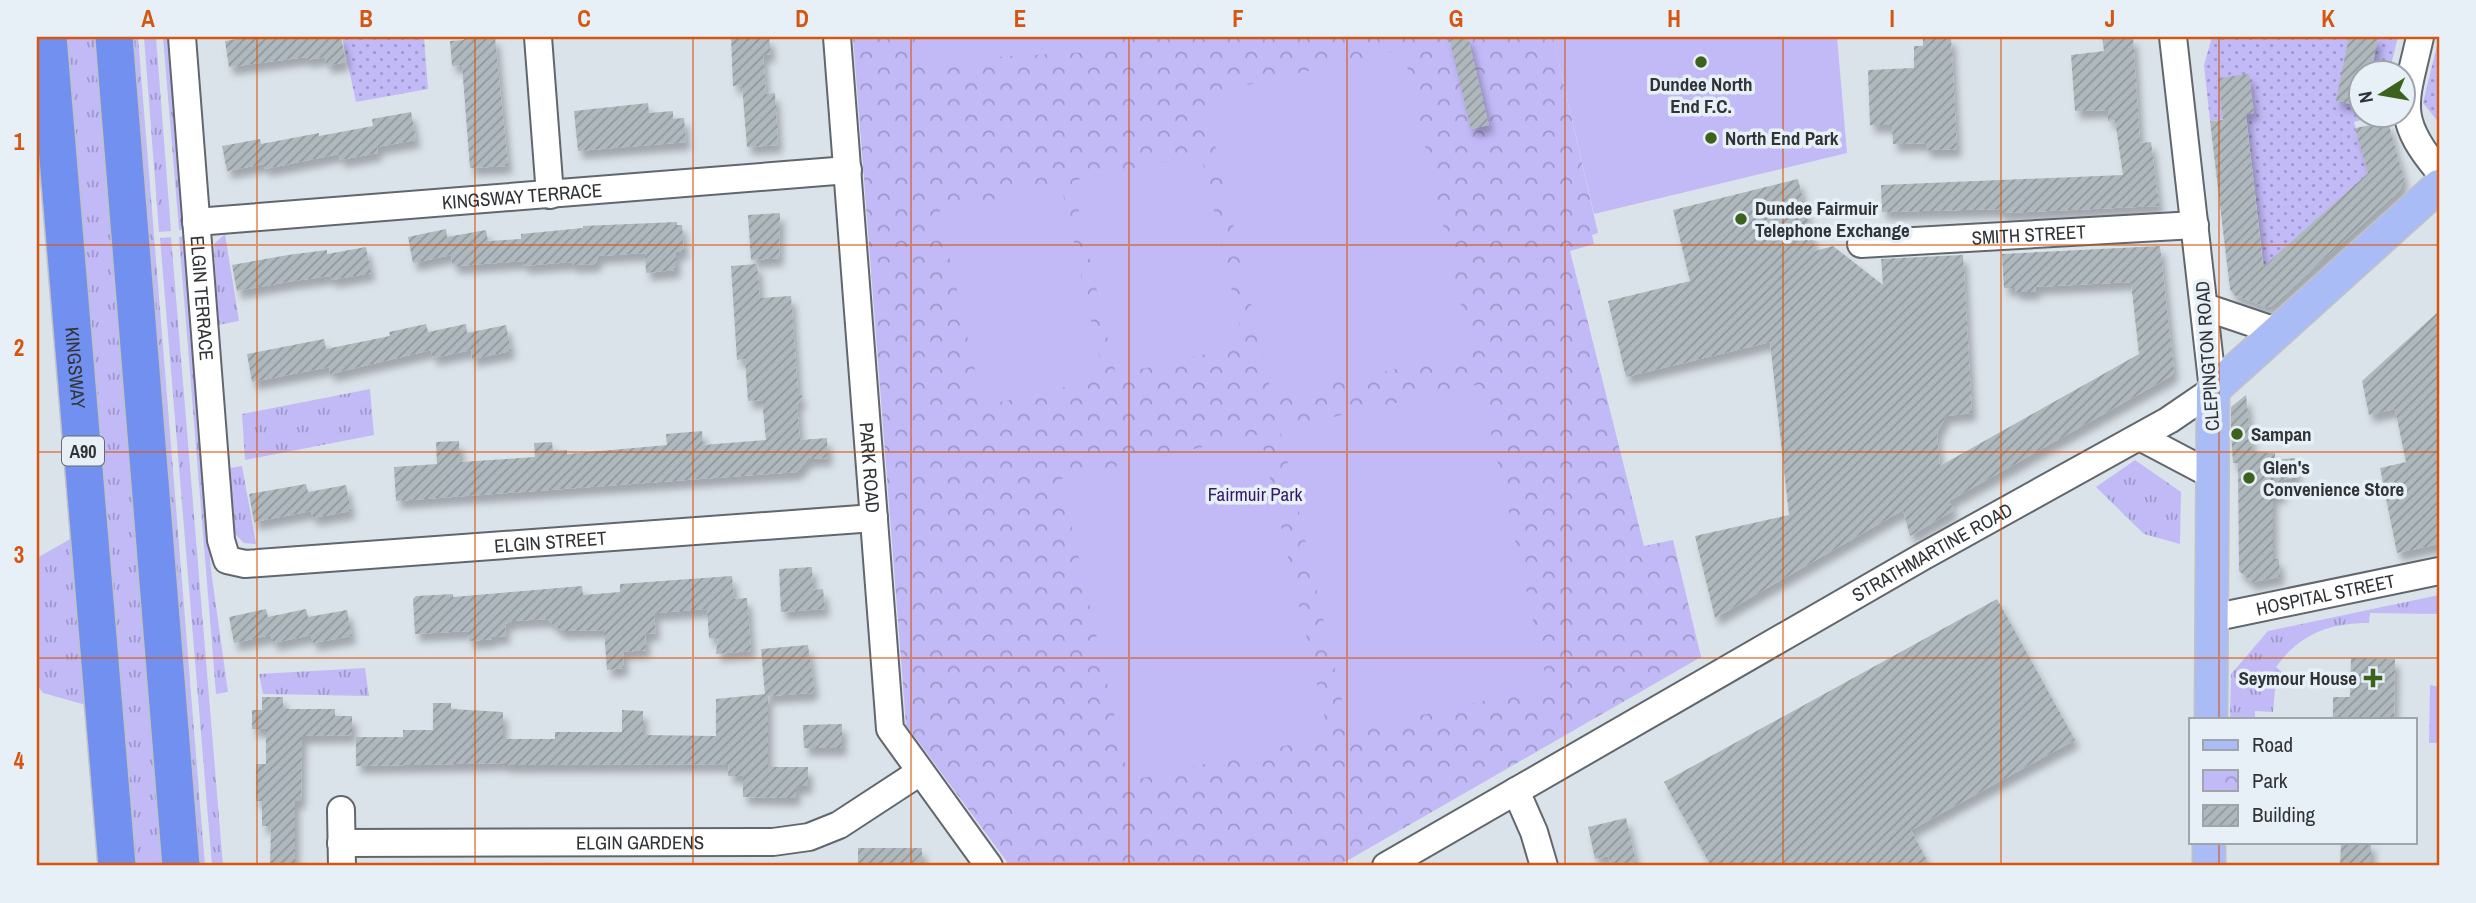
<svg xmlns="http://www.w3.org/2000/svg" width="2476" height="903" font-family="'Archivo Narrow',sans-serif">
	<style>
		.grass { fill: url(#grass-tufts) }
		.park { fill: url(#park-crowns) }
		.garden { fill: url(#garden-dots) }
		.pitch { fill: #c2b9f7 }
		.building { fill: url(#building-hatch); filter: url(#shadow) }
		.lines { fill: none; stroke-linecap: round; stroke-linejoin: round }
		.minor-casing { stroke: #61676d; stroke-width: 30 }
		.major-casing { stroke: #c1c2c3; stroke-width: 35 }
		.highway-casing { stroke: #c1c2c3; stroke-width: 40 }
		.minor { stroke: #fff; stroke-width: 26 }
		.major { stroke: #aabcf6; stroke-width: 32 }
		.highway { stroke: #7190f0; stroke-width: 37 }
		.grid { fill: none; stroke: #d65510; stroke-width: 2; stroke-opacity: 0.55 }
		.poi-dot { fill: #3c631d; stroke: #e8f0f7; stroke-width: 2.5 }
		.labels { text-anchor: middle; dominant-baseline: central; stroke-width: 7; stroke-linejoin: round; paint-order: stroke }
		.shield { fill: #e8f0f7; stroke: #686c71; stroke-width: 2 }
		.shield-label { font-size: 18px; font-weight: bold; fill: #313437 }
		.poi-label { font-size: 19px; font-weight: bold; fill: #313437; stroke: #e8f0f7; text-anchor: start }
		.street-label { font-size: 19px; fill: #313437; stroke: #e8f0f7 }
		.park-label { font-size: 19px; fill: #33186a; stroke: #e8f0f7 }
		.neatline { fill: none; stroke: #d65510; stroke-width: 2.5 }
		.grid-label { font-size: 23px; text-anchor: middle; font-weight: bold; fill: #d65510 }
	</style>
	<defs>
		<pattern id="grass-tufts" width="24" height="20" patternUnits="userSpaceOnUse" patternTransform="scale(1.75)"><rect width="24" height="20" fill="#c2b9f7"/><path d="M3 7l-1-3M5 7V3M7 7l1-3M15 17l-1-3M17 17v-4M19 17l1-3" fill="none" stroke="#9e97c9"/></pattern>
		<pattern id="park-crowns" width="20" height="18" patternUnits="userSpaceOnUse" patternTransform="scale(1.75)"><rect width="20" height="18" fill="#c2b9f7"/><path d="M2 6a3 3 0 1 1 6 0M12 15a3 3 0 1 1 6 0" fill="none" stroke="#9e97c9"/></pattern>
		<pattern id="garden-dots" width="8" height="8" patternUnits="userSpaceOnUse" patternTransform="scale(1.75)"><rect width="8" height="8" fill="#c2b9f7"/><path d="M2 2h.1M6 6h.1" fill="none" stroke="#9e97c9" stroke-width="1.8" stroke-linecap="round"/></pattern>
		<pattern id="building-hatch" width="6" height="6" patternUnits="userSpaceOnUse" patternTransform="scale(1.75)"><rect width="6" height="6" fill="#afb9bd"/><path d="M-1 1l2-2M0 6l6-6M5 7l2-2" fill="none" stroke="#8f979a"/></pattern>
		<filter id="shadow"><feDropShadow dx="4.5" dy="8" stdDeviation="3.5" flood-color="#0004"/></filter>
	</defs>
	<rect width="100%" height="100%" fill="#dbe3ea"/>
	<path class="grass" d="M60,37H101L169,866H128Z
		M127,37H138L205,866H195Z
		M144,37H156L171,231L159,232Z
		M163,37H172L187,230H179Z
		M225,234L239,321L218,325L214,244Z
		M188,236L211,570L228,692L216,694L179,237Z
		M171,237L223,866H212L160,238Z
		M370,389L374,435L245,460L242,414Z
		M2135,460L2181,492L2180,544L2144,534L2096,487Z
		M242,466L256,544L244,543L235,534L230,468Z
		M72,538L86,705L43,693L37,685V558Z
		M2439,595V614L2370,613L2369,623C2329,623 2300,634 2276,667L2282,672L2275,690L2273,712L2255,711V719H2230L2231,674L2268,631Z
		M365,668L369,696L263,694L259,674Z
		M2430,685L2439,687V743H2429Z"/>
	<path class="park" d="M853,37H1553L1598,233L1592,235L1594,244L1570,251L1644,546L1673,540L1701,657L1338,866H1010L906,725Z"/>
	<path class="garden" d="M342,37H424L428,89L356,102Z
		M2212,37H2398L2389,73L2360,74V116H2375L2354,122L2368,173L2264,267L2246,117L2210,121L2204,65Z
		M2439,37V123L2423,103Z"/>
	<path class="pitch" d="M920,37H1107V51L922,61Z
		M1553,37H1837L1847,153L1594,214Z
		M1403,49L1472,352L1272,397L1204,95Z
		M1201,154L1244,345L1116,375L1072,181Z
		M1061,185L1104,378L983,406L939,211Z
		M1480,384L1548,686L1349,732L1280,429Z
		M1260,434L1329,736L1129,781L1061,479Z"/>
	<path class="building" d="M249,37H341L346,62L327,66L325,57L306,60V57L229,67L225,41Z
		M464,37H495L508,166L470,168L462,65L452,66L450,41L464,40Z
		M731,37H769L771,54L763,55L766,94L775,93L778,145L747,147L742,85L733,86Z
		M1449,37H1468L1489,125L1471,129Z
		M1923,37H1951L1957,149L1926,150V143L1893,144L1892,125H1870L1868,70L1914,68V46H1923Z
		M2102,37H2133L2140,143L2151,142L2159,206L2001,213L2000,209L1882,212L1881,185L2123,175L2115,120L2108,121V110L2075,111L2071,55L2104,51Z
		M2349,37H2378L2371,74H2361V106L2336,101Z
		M2249,74L2254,113L2246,114L2263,267L2368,173L2355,128L2388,122L2404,179L2400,190L2272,306L2266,307L2234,295L2230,289L2210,121L2223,120L2218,78Z
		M648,103L649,113L673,111V119L684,118L686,142L578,151L574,111Z
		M411,112L416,140L377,147L378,153L340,160L339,154L265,169L264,164L227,171L222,146L260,139L261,144L319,133V136L373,126L372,119Z
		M1798,179L1815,251L1833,246L1883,285L1881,259L1963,255L1972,413L1946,416L1937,433L1940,466L2139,354L2131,282L2035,287L2036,292H2016L2015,288H2004L2002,254L2160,246L2174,371L2171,376L1949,501L1954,510L1910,536L1903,510L1715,618L1695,536L1789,515L1770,342L1626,377L1608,301L1690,281L1673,210Z
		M780,213L779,258L751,260L748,215Z
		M677,222V225H682L684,252H676V270L646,273L645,253L599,256L595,264L572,265V262L524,266L523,261L457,266L452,263L451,255L413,263L408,237L446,229L447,237L486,230L488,241L521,239V234L583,228V226Z
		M366,247L371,273L332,280L331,276L293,281L237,291L232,265L288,255L327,250V254Z
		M757,264L760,298L791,296L798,394L803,396L797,405L800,440L827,438L828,458L808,459L797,472L396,501L394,467L437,464L436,442L459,441L460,462L535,457L534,443L552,442L553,451L567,450V454L667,445L666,434L702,431L703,445L766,440L762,400L748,401L745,359L737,360L731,266Z
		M2439,311V544L2397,553L2380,468L2406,462L2395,409L2369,415L2362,381Z
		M426,324L428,332L466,324L467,333L506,325L511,351L472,359L471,350L433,358L431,350L330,374L329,367L252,382L247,354L324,339L326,349L390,336L389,332Z
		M2246,395L2252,452L2275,453V460L2295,458L2297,477L2281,480L2282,495L2273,496V559H2279L2280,577L2252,582L2239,571L2238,463H2233L2231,433V407Z
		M306,484L308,492L346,485L351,511L313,518L311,511L254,522L249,494Z
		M812,567L813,590L823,589L825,609L781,612L779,569Z
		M732,576L734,599L747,598L751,651L716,654L718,638H709L707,609L654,613L656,633L645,634L646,650L623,652L624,668L607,670L604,630L561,631L547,619L513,621L505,624L506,636L492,637V639L469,641L468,631L415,634L413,599L416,596L453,594V597L582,586L583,595L620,592V584Z
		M1997,599L2075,740L1911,830L1930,866H1711L1664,782Z
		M266,609L268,617L306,609L308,617L347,610L352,636L313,643L311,635L273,643L271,635L234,643L229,617Z
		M808,645L814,689L812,693L768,696V767H808V786H796V798L743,797V776H728L729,764L505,765V763L356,766V737H403V730H433V703H451V709L503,712V739H555V732H622V710L643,711V735L716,736V699L765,694L761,649Z
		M2351,658L2395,659L2394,719H2333V697H2350Z
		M262,697H283V709H335V716H352V735L302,736L301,801H295V866H270L271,826H262V801H256V764H266V729H252V710H262Z
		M842,724V748H804L803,725Z
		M1626,818L1637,866H1611L1608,856L1595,859L1588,827Z
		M2341,842H2371V866H2340Z
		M858,848H922V866H858Z"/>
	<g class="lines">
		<g class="minor-casing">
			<g id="minor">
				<path id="s1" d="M182,37L221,540L227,560L245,564L874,518"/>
				<path d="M538,37L550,195"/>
				<path id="s2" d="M837,37L890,729L989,866"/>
				<path d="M2420,37C2406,101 2393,117 2439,171"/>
				<path id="s3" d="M196,222L848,170"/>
				<path id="s4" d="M1861,244L2195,225"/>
				<path d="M2205,307L2279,332"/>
				<path d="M2140,437L2212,475"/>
				<path id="s5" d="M2212,618L2439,571"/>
				<path d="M1516,791L1534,832L1544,866"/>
				<path d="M341,810L342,866"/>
				<path id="s6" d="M341,843L773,842L809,837L839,825L920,772"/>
				<path id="s7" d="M1386,866L1922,557L2169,420L2213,390L2173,37"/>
			</g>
		</g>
		<g class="major-casing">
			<path id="major" d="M2211,719L2213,390L2439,186
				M2209,866V842"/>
		</g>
		<g class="highway-casing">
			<g id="highway">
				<path id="s8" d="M48,37L117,866"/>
				<path d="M114,37L181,866"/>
			</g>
		</g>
		<use href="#minor" class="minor"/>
		<use href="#major" class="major"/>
		<use href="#highway" class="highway"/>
	</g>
	<path class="grid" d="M257,37V866M475,37V866M693,37V866M911,37V866M1129,37V866M1347,37V866M1565,37V866M1783,37V866M2001,37V866M2219,37V719M37,245H2439M37,452H2439M37,658H2439M2219,842V866"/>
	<g class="poi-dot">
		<circle cx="1701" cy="62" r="7"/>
		<circle cx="1711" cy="138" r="7"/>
		<circle cx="1741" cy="219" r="7"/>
		<circle cx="2237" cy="434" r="7"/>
		<circle cx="2249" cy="478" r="7"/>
		<path d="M2369.5 667.5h7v7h7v7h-7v7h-7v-7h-7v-7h7z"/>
	</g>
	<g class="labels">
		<rect class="shield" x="62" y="436.5" width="42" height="29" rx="5"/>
		<g class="shield-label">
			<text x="83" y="451">A90</text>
		</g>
		<g class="poi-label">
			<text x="1701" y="84" text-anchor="middle">Dundee North<tspan x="1701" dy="22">End F.C.</tspan></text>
			<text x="1725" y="138">North End Park</text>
			<text x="1755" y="208">Dundee Fairmuir<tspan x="1755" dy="22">Telephone Exchange</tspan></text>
			<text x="2251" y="434">Sampan</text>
			<text x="2263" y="467">Glen's<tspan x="2263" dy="22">Convenience Store</tspan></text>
			<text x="2357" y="678" text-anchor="end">Seymour House</text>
		</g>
		<g class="street-label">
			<text stroke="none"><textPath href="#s3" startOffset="327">KINGSWAY TERRACE</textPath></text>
			<text stroke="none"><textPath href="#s4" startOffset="168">SMITH STREET</textPath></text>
			<text stroke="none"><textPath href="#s1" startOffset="262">ELGIN TERRACE</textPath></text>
			<text transform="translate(2207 356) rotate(-94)">CLEPINGTON ROAD</text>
			<text stroke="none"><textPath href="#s8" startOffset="332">KINGSWAY</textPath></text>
			<text stroke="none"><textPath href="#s2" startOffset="432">PARK ROAD</textPath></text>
			<text stroke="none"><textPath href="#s1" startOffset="850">ELGIN STREET</textPath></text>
			<text stroke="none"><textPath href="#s7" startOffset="630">STRATHMARTINE ROAD</textPath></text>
			<text stroke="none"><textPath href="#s5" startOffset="116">HOSPITAL STREET</textPath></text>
			<text stroke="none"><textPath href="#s6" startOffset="299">ELGIN GARDENS</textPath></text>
		</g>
		<g class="park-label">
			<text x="1255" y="494">Fairmuir Park</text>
		</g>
	</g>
	<rect width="2476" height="903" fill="none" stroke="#e8f0f7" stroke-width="77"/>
	<rect x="2189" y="718" width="228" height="126" fill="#e8f0f7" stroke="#9fa5aa" stroke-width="2"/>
	<rect x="2203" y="740" width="35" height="10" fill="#aabcf6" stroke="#9fa5aa" stroke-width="2"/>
	<text x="2252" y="752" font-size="21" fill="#313437">Road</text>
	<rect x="2203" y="770" width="35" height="21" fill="url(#park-crowns)" stroke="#9fa5aa" stroke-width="2"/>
	<text x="2252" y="788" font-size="21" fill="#313437">Park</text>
	<rect x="2203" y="805" width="35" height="21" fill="url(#building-hatch)" stroke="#9fa5aa" stroke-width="2"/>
	<text x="2252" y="822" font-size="21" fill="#313437">Building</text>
	<g transform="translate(2382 94) rotate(259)"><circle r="33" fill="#e8f0f7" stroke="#9fa5aa" stroke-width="2"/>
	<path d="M0-5L12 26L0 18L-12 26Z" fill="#3c631d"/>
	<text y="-10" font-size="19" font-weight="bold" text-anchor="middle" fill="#313437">N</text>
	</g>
	<rect x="38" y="38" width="2400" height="826" class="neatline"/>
	<g class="grid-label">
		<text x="148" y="27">A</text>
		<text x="366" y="27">B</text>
		<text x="584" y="27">C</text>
		<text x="802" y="27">D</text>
		<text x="1020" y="27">E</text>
		<text x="1238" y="27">F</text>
		<text x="1456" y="27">G</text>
		<text x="1674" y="27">H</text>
		<text x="1892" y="27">I</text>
		<text x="2110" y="27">J</text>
		<text x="2328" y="27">K</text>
		<text x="19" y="150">1</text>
		<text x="19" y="356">2</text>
		<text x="19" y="563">3</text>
		<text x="19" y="769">4</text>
	</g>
</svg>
